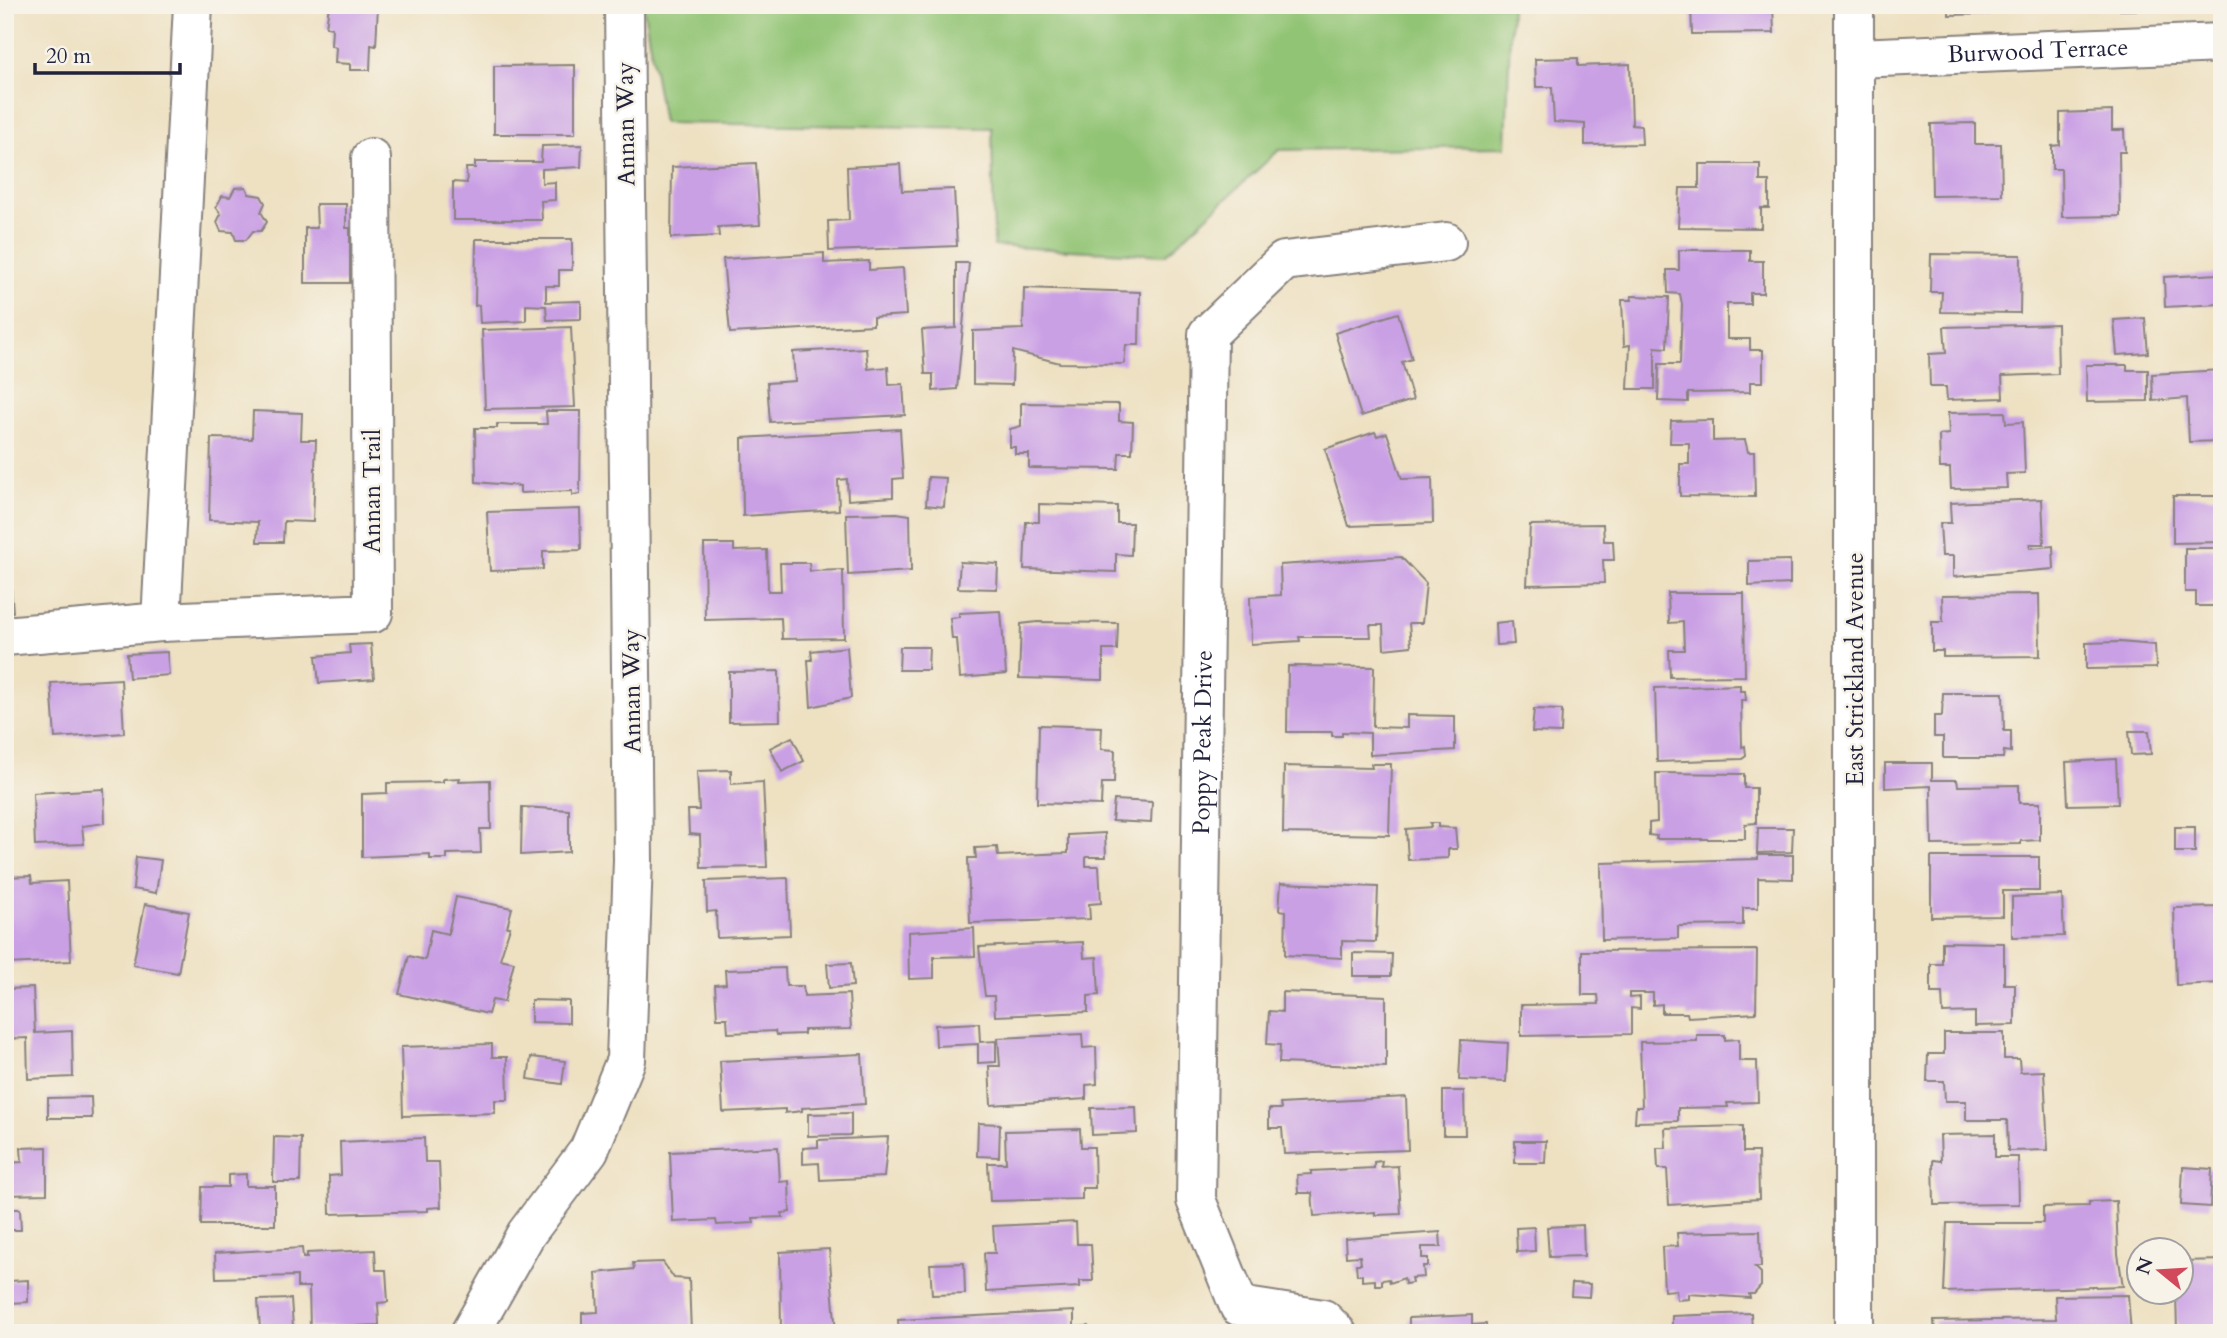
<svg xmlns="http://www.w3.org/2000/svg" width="2227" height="1338" font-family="Cardo,serif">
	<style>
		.green { fill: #92c475; stroke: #5a7358; stroke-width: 2 }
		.building { fill: #caa0e5 }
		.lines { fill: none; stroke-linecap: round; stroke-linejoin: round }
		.street-casing { stroke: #88827e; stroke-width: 42 }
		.street { stroke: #fff; stroke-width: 38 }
		.labels { text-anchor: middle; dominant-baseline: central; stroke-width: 5; stroke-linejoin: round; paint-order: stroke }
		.street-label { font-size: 24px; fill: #22223b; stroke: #f7f3e8 }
	</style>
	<rect width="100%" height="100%" fill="#f7f3e8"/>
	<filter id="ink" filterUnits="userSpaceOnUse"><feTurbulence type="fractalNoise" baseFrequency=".0143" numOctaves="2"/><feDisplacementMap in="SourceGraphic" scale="14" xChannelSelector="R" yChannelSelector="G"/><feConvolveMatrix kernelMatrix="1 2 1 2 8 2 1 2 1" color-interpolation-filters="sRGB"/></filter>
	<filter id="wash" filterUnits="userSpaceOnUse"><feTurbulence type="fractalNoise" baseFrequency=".00686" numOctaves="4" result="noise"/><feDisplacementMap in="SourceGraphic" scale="28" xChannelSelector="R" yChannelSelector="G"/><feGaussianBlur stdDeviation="1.57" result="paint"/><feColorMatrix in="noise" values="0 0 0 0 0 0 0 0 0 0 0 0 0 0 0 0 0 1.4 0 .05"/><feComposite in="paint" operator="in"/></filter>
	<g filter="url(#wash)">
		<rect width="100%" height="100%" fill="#eee1c2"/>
		<path class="green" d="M643,5H1511L1506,147L1279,150L1165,255L994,246L992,128L663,123Z"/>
		<g id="blocks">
			<path class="building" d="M329,5H378L376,46L371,45L370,70H350V64L335,63L336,47L331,46L332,28L326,27Z
				M1691,5H1773L1774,33L1692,34Z
				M1949,5H1990V14L1949,15Z
				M2120,5H2142V10H2120Z
				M2170,5H2193V10H2170Z
				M1578,58V66L1630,64L1632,125L1641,126L1642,144L1585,145V124L1554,122L1552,87H1536L1535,59Z
				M575,65V134H494V66Z
				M2112,111V130H2124L2125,152H2119L2120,216L2062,217L2061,169H2052V146L2060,145V113Z
				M1975,123V144H2001L2002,195L1932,196L1931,124Z
				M582,145L581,167L542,169V183L555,182V200L541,201L542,220H453V182L467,183L466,168H475V162H541L542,146Z
				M756,163L760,225L718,227L719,236L671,238L672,167Z
				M900,164L902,191L954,189L957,246L829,251L828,221L849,220L847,167Z
				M1699,164H1760V181H1769V208H1761V228L1678,227L1680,188H1699Z
				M246,187L249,194L261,196L265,203L261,212L267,222L261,231H253L246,240H236L233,232L221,231L217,222L221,214L216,207L222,196L230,197L235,188Z
				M316,204H346V228H350V283H305V228H317Z
				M476,239H572V270H559V286H546V302L581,301V319L547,320L546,306L526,305V321L480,323L479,305L475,306Z
				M1679,250H1750V261H1763V293H1750V304H1727V339H1750V350H1763V382H1750V392L1688,393V402L1658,401L1659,364H1680L1682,304L1680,294L1668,293L1667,270H1679Z
				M824,253V263L869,261V270L903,268L906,315L873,317V325L730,333L723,259Z
				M1931,254L2021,255L2020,313L1941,312L1942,292H1930Z
				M956,263H969L957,389L933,391V374H925L922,330L956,328Z
				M2218,274L2220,304L2165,307L2164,277Z
				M1024,288L1140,292L1139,345H1126L1124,364L1060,363L1013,351L1012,385L973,384V331L1023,329Z
				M1631,296L1669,297L1667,348L1655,347V389H1628L1630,345L1624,346L1622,300H1632Z
				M1398,313L1412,359L1402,362L1413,400L1361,416L1335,333Z
				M2145,318L2148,353L2117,355L2114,320Z
				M2057,324L2058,374L2002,376L2003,398L1947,400L1946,387H1930L1929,354L1946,353L1944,327Z
				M571,327L575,407L485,409L482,330Z
				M866,348L868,369L888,367L889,385L903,384L905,415L770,422L767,383L795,381L793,352Z
				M2086,365H2127V370H2148V401L2087,402Z
				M2222,370V441L2189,442L2187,398L2153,401L2152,374Z
				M1021,403L1119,404V421L1133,422L1132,453H1119L1118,469L1029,468V454H1015V447H1010V429L1021,426Z
				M253,411L302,413L301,440H316L313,522L284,521L283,542H257L258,522L209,520L211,438L252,439Z
				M546,411H581L580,494L572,495V491L520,493V486L476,482L475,428H497V424H547Z
				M2005,412L2006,423L2023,422L2025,473L2006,474L2007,488L1951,489L1950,468H1940L1939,435L1949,434L1948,413Z
				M1713,420V441L1745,440L1748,452H1754L1755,497L1680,496V464H1689V443H1670L1671,421Z
				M900,429L903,478L893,479V497L848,500L847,479L838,480L839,510L743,516L742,438Z
				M1375,432L1377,436L1387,433L1402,479L1432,478L1433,523L1349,526L1325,449Z
				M2217,463H2222V542L2173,543V496H2218Z
				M928,477L946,478L944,507L926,505Z
				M2042,499L2044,544H2030V548L2053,546L2054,569L1953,577V556H1942L1940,523H1951L1950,503Z
				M1039,504L1117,506V523H1132L1131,555L1116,554V572L1024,569L1026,522H1039Z
				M580,509L581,550L543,551V569L490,571L487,512Z
				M897,513L910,515L911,571L848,575L846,514Z
				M1603,524L1604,541H1613L1614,560H1603L1604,583L1527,585L1530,525Z
				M704,544H734V551L767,550L768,591H781L780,563H809L810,571L843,570L844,638L782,639L781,618L705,620Z
				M2185,548H2222V606H2196V592H2185Z
				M1401,557L1426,583L1422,623H1409L1411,646L1384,649L1383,625H1370L1371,637H1299L1300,641L1251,644L1250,597L1281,595L1280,565Z
				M1790,560V584L1749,586V561Z
				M960,562L998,564L997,589L958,588Z
				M10,574L13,612L5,613V575Z
				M1668,593H1744L1745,676L1670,677L1669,650H1684L1683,622L1669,623Z
				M2039,594L2040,656L1943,657V651H1932V622H1943L1942,595Z
				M1001,611L1006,674L960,678L957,639H952L950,618L959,617V613Z
				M1512,621L1514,644L1496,645L1495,623Z
				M1037,622L1118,623L1117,650H1103V680L1019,678L1021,624Z
				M2119,642L2155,645L2156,668L2086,669V643Z
				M371,644L374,679L319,683L316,656L350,653L349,645Z
				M847,647L851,698L811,707L808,660H812L811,651Z
				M900,647H929L928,670H899Z
				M167,652L169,675L129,678L127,654Z
				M1288,666L1374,667L1373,727L1407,728V715L1455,716V750L1370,755V733L1342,732V736H1332V732H1287Z
				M779,671L780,721L729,722V672Z
				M121,679L124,733L55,738L51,683Z
				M1740,685V691H1745L1746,700H1741L1742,747L1745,746L1746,756L1742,759L1657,762L1655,688Z
				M1943,693H2003L2004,731H2011V752L2004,751L2003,758H1943V737H1934V716H1942Z
				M1534,709L1562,710L1561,733L1532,732Z
				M1039,725L1102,727L1101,749L1115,750L1114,783H1102L1101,805L1037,803Z
				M2129,731H2149L2151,754L2131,755Z
				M792,737L804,761L782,772L770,748Z
				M2116,759L2118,804L2068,805L2066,762Z
				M1885,763H1932V780H1957L1958,786L2019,785V803H2040V840L2021,841V844L1932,845L1931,786L1885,788Z
				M1371,764H1391L1389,835L1283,833L1284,766L1372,768Z
				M731,770V784L763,782L767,867L701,868L700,835L689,834L688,810H699L697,771Z
				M1656,773L1744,774V788H1756V823L1745,824V839H1656L1657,836L1649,835V823L1657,822Z
				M460,778L459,781L490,780L491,829H480L481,853L447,854V859H430V854L362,857V794L387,793V783L443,782V779Z
				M104,789L105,823L82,826L84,844L35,846L33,793Z
				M1114,800L1152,802L1151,823L1112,821Z
				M522,807L569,810V852L521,855Z
				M1430,823H1438V827L1455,828L1457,849H1448V858L1408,860L1406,829L1431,827Z
				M2175,827H2195V852H2175Z
				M1758,828H1793L1792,852L1757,853Z
				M1105,833L1106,857H1086V866H1099L1101,903L1089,904L1090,919L970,923L968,858H976L975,848L997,847L998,856L1068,853V835Z
				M1758,855H1793V879L1758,878V908H1743V925L1678,926V938L1602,940L1601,863L1758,859Z
				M136,857L161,860L156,893L133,889Z
				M1931,857H2039V891H2003V916L1931,917Z
				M31,876L32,883L67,881L71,961L5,964V877Z
				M788,878L790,935L717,938L716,911L707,912L706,881Z
				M1281,883L1378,887L1376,942L1342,941V958L1285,955L1286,911L1279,910Z
				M2062,895L2064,936L2012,937V897Z
				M456,897L512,908L507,927H510L500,959L514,962L504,1002L492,1000L488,1014L399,994L409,956L425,960L431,930L448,934Z
				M145,904L189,912L178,973L133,965Z
				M2222,907V983L2176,985L2174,908Z
				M974,928L975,956L934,957V978L909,979L908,932Z
				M1083,942L1084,958L1097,957L1099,995L1088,996V1012L995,1016L994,996H985L979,947Z
				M1942,942L2004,943V984H2015V1025L1975,1026V1012L1943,1013L1942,993H1931V964H1942Z
				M1757,950L1756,1013L1688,1017L1687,1013H1662V1004L1653,1005V993H1629V998L1640,997V1009L1631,1008V1034L1521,1036V1005L1599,1004L1598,995H1582V951Z
				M1353,953L1392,954L1391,976H1353Z
				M851,963L853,986L829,988L827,964Z
				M785,968L786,986H803L804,996L849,994L851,1029L804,1030V1034L776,1035L775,1031L728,1033L727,1018H717L715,985L726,984L725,970Z
				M33,988L35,1033L72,1031L73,1077L28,1079L27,1038L5,1039V989Z
				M1282,992L1386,996V1067L1279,1063L1280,1045L1267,1044L1269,1011L1282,1012Z
				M531,1000L569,1001V1023L531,1022Z
				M979,1023L980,1042L996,1041V1062L978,1063V1044L936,1046L935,1025Z
				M1944,1033H2004V1059H2019L2020,1072L2044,1071L2048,1150L2008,1151L2007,1120H1966V1101H1945L1944,1081H1927L1928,1054H1944Z
				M1082,1034L1083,1048L1096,1047L1097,1084L1086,1085V1099L991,1105L989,1066H1000L998,1038Z
				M1697,1035H1725V1040L1739,1039V1061H1757L1758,1102L1727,1103L1728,1107L1678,1108V1121L1635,1122L1636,1107H1642L1640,1042L1697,1041Z
				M1461,1040L1508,1043L1506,1082L1459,1080Z
				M492,1044V1057H507L508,1100H495V1113L403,1116L401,1047Z
				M862,1054L865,1104L802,1108V1111L785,1113V1109L723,1112L720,1061Z
				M531,1057L565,1061L562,1084L528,1079Z
				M1443,1091H1464L1465,1135H1443Z
				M91,1097L92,1118H48V1098Z
				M1406,1097L1408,1150L1284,1154L1282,1128H1269V1109H1281L1280,1104Z
				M1136,1107L1137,1133L1092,1135L1091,1108Z
				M851,1113V1135L808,1136V1114Z
				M978,1123L1000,1124L999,1157L977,1156Z
				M1743,1126V1152H1758L1759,1199L1669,1205L1667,1169H1658L1657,1148H1666L1665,1128Z
				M1080,1129L1081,1147H1094L1095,1188H1082V1199L990,1201L988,1163H1006L1005,1131Z
				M1995,1134V1157H2018L2019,1204L1934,1205L1933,1160L1941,1161L1940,1135Z
				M274,1137L301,1138L300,1182H273Z
				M888,1137L884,1177L820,1180L819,1163L803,1164V1148L818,1147V1140Z
				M424,1138L425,1162H439L441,1207L428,1208V1211L330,1214L329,1176L341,1175L340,1142Z
				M1515,1141H1546L1545,1163H1515Z
				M47,1147V1194L5,1195V1163L22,1162L21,1148Z
				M778,1147L780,1182L789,1181L790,1212L782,1213L783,1217L753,1218L754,1223L717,1225L716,1220L673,1222L670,1152Z
				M1382,1161L1381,1167L1398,1166L1401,1214L1375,1215V1212L1314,1216L1312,1193H1298L1297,1175L1311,1174V1171L1374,1168V1162Z
				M2183,1167L2212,1169L2210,1207L2181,1205Z
				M246,1174V1186H275V1225H201L202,1187H228V1175Z
				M2116,1201L2118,1254L2123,1286L1944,1292L1947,1223H2043V1207L2089,1206V1202Z
				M5,1209H20L21,1230H5Z
				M1076,1222L1077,1244H1091L1093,1281H1080V1287L986,1292L984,1253H995L993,1226Z
				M1583,1225L1584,1256L1549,1257L1547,1227Z
				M1534,1227L1535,1251L1517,1252L1516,1228Z
				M1760,1231L1761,1267H1755L1761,1273V1286L1754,1294H1749L1750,1298L1689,1294V1299L1677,1300L1676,1290L1664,1291L1662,1247L1678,1246L1677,1233Z
				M1440,1232L1441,1247H1422V1258H1428V1266H1423L1424,1277L1411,1278L1412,1283L1405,1284L1404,1278L1390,1283L1389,1279L1382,1280V1285H1375V1280L1362,1281V1275H1357L1356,1264H1361L1360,1256L1346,1257L1345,1239Z
				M302,1248L303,1258H307V1253L375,1250L376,1270H386L388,1302L378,1303L379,1325L310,1328L309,1287H297V1276L216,1278L215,1253Z
				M829,1249L836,1333H781L780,1252Z
				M2222,1260V1333H2177L2176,1292H2182V1261Z
				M663,1262L674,1278L689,1279L691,1333H582V1313L598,1312L596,1273L634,1269L633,1263Z
				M964,1263L965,1294L932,1295L930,1264Z
				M28,1280V1302L9,1303V1281Z
				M1572,1283L1590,1284L1589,1297L1571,1296Z
				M2128,1295L2131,1333H1935L1934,1321L2056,1319L2055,1296Z
				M291,1299L293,1327L260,1329L258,1300Z
				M1074,1311V1327L1088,1326L1089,1333H899L898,1320Z
				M1751,1313L1752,1329H1765V1333H1672V1316Z
				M1472,1315V1325L1486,1324V1333H1403V1330H1409V1318Z"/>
		</g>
	</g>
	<g filter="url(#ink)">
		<use href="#blocks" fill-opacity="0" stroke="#88827e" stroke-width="2"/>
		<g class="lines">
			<g class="street-casing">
				<g id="street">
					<path d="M1854,5V1333"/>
					<path id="s1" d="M1856,58L2222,43"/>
					<path d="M161,622L373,613L371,158"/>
					<path d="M5,636L161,622L193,5"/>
					<path d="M470,1333L526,1234L589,1150L626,1060L633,860L624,5"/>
					<path id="s2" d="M1337,1333L1323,1319L1239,1306L1196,1200L1208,334L1284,261L1446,242"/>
				</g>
			</g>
			<use href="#street" class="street"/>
		</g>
	</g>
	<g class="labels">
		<g class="street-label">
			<text stroke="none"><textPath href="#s1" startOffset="182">Burwood Terrace</textPath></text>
			<text transform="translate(626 124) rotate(-91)">Annan Way</text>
			<text transform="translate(372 491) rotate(-90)">Annan Trail</text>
			<text transform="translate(1855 669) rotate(-90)">East Strickland Avenue</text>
			<text transform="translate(632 691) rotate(-91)">Annan Way</text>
			<text stroke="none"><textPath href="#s2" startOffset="677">Poppy Peak Drive</textPath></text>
		</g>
	</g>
	<rect width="2227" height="1338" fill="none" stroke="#f7f3e8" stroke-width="28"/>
	<g transform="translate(2160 1271) rotate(288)"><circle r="33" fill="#f7f3e8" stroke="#a29fa3" stroke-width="2"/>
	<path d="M0-5L12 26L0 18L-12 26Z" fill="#d1495b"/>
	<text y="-10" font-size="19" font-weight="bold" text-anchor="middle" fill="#22223b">N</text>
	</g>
	<path d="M35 63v10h145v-10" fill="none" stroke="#22223b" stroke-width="3.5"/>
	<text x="46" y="63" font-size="21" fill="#22223b" stroke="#f7f3e8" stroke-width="5" paint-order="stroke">20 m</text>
</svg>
